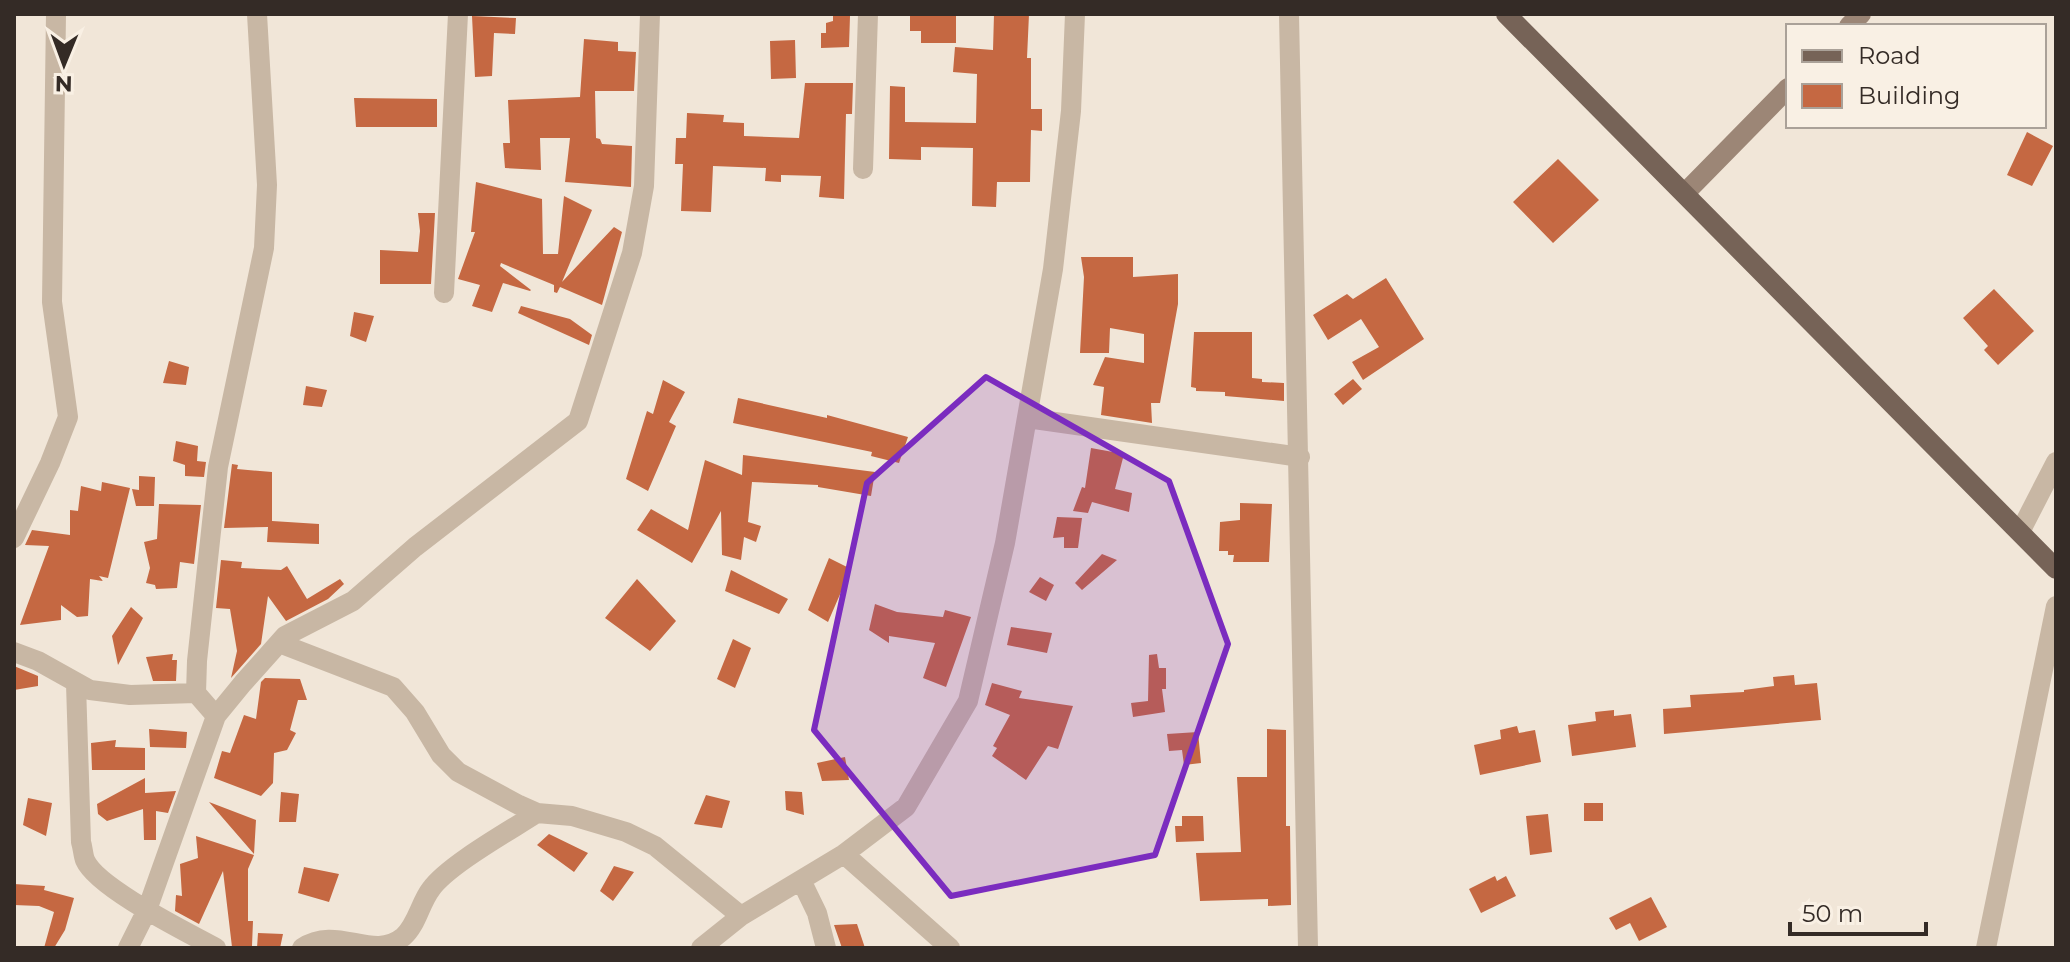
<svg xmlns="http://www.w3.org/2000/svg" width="2070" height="962" font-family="Montserrat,sans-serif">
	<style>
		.building { fill: #c56842 }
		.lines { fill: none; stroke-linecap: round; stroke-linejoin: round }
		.street { stroke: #c8b7a4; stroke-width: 20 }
		.secondary { stroke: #9c8676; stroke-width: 20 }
		.primary { stroke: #766357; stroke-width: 20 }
		.marked { fill: #7b2cbf; fill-opacity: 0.2; stroke: #7b2cbf; stroke-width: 6; stroke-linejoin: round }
	</style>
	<rect width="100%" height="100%" fill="#f1e6d8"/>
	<path class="building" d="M910,14H956V43H921V31H910Z
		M994,14H1029L1027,58H1031V109H1042V131L1031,130L1030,182H997L996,207L972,206L973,148L921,147V160L889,159L890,86L905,87V122L976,123L977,74L953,72L955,47L993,50Z
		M472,16L516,18L515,34L494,33L492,76L475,77Z
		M833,16H850L849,47L821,48V33H826V23L833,21Z
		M584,39L618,42V51L636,52L634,91H595L596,138L600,139L602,144L632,146L631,187L565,182L570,138H540L541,170L505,168L503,143H510L508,100L580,97Z
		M795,40L796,78L771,79L770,41Z
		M805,83H853L852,114H846L844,199L819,197L821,176L781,175V182L765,181L766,168L713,166L711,212L681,211L683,164H675L676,138H686L687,113L724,115L723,122L744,123V136L799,138Z
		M354,98L437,99V127H356Z
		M2027,132L2053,146L2032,186L2007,175Z
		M1558,159L1599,200L1553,243L1513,202Z
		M476,182L542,199L543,254H558L564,196L592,210L562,282L614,227L622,232L602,305L560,287L557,293L554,292V285L501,263L500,266L531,290L530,291L503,283L492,312L472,306L480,285L458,279L475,232H471Z
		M418,213H435L431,284H380V250L418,252L420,231Z
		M1081,257H1133V277L1178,274V304L1160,403H1151L1152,423L1101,415L1104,387L1093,385L1105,357L1144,363V334L1110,328L1109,353H1080L1084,277Z
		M1386,278L1424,339L1363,380L1352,362L1379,347L1361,319L1328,340L1313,315L1347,294L1353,299Z
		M1994,289L2034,331L1998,365L1984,350L1988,346L1963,318Z
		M521,306L570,319L592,335L589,345L518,313Z
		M354,312L374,316L366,342L350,336Z
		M1194,332H1252V378L1262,379V382L1284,383V401L1225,396V392L1196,391V388L1191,387Z
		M169,361L189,367L186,385L163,383Z
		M1353,379L1362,389L1343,405L1334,394Z
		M663,380L685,392L669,422L676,426L648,491L626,479L647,411L653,414Z
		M306,386L327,390L322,407L303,405Z
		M738,398L827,418V415L908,437L899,463L871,456L872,452L733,423Z
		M176,441L198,446L197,461L206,462L204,477L185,476V465L173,461Z
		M1091,448L1124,454L1115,489L1132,493L1129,512L1092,502L1088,513L1073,511L1082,487L1085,488Z
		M743,455L875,472L871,496L818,487V485L752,482L748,522L761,526L756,542L744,537L741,560L722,555L721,511L692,563L637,530L651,509L688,530L705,460L742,475Z
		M232,464L238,465L237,469L272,472V521L319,524V544L267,542L268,527L224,528Z
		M139,476L155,477L154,506H136L132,489L139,490Z
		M102,482L130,488L108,578L99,576L103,581L90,579L88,616L77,617L61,605V620L20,625L49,546L25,545L32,530L70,535V510L78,511L81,486L101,491Z
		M1240,503L1272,504L1269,562H1233L1234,555H1228V551H1219L1220,522L1240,520Z
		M159,504L201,505L194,564L180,562L177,588L156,589L155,585L146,583L150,568L144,542L157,539Z
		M1057,517L1082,518L1078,548H1064V537L1053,538Z
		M1102,554L1117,560L1082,590L1075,583Z
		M829,558L851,569L828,622L808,610Z
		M221,560L242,562L241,568L281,570L287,566L307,599L340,579L344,584L328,599L286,621L268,596L261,644L231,678L237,651L230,609L216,608Z
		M731,570L788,599L779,614L725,591Z
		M1040,577L1054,585L1046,601L1029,592Z
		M637,579L676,621L650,651L605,618Z
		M875,604L897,612L943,617L945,610L971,617L946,687L923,678L935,643L889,636V643L869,630Z
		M131,607L143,618L118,665L112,636Z
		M1011,627L1052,633L1047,653L1007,645Z
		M733,639L751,648L735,688L717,679Z
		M173,654L172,660H177L176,681H153L146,657Z
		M1157,654L1159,668H1166V689H1162L1165,712L1133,717L1131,703L1148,701L1149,655Z
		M14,666L38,676V686L14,690Z
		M1794,675L1795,685L1817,683L1821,720L1664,734L1663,709L1691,707L1690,695L1744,692V690L1774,686L1773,677Z
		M265,678L300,679L307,700H298L290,730L296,733L287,750L274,753L273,783L261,796L214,778L222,751L230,753L244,715L256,719L261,682Z
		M992,683L1022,691L1019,698L1073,706L1058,749L1048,746L1026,780L992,756L997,748L993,746L1010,715L985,705Z
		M1614,710V716L1631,714L1636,747L1572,756L1568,725L1596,721L1595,712Z
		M1517,726L1519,733L1535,730L1541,762L1480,775L1474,745L1501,739L1500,730Z
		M149,729L187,732L186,748L150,747Z
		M1267,729L1286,730V826H1290L1291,905L1268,906V899L1200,901L1196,853L1241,852L1237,777H1267Z
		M1198,732L1201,763L1184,765L1182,750L1169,751L1167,734Z
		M116,740L115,747L145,748V770H92L91,743Z
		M845,757L849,780L822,781L817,763Z
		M145,778V793L176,791L168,813L156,811V840H144L143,809L107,821L98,814L97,804Z
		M785,791L802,792L804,815L786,810Z
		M281,792L299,794L296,822H279Z
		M706,795L730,801L722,828L694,824Z
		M28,798L52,803L46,836L23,825Z
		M209,802L256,820L254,854Z
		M1584,803H1603V821H1584Z
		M1548,814L1552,852L1530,855L1526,816Z
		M1182,816H1203L1204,841L1176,842L1175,826H1182Z
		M549,834L588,853L574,872L537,845Z
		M196,836L254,855L248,869V921H253L252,946L232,947L223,871L199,924L175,911L176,895L182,896L180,864L198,858Z
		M614,866L634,872L613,901L600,891Z
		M304,867L339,874L329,902L298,893Z
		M1495,876L1497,881L1506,876L1516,896L1481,913L1469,889Z
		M14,884L45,886L44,890L74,898L65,930L54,948H44L54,912L39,906L14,905Z
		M1651,897L1667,927L1639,941L1630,923L1616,930L1609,918Z
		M857,924L865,948H842L834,925Z
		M258,933L283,934L280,948H257Z"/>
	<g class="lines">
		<path class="street" d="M1289,14L1308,948
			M863,169L868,14
			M444,293L458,14
			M1027,418L1300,457
			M2020,532L2056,462
			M14,538L50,463L68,417L52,302L56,14
			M279,643L393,687L415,712L441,755L458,772L519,805L537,813L572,816L626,832L655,846L741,916
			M14,652L38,661L90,690L130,695L196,693
			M76,684L81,842C83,848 83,855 85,860C97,888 187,932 216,948
			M216,716L196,693L197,661L218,467L264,248L267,185L257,14
			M844,854L950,948
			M801,880L817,913L826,948
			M128,948L147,910L216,716L243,683L285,636L353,601L415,547L578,421L632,253L644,186L650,14
			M302,948C338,924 372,962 403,937C417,925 420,903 431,889C448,865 511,830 537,813
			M701,948L741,916L844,854L906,807L968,701L1005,543L1053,269L1071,111L1075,14
			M1986,948L2056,606"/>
		<path class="secondary" d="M1849,26L1861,14
			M1685,193L1788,88"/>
		<path class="primary" d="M1506,14L2056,569"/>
	</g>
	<path class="marked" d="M986,377L1169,481L1228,644L1155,855L951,896L814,730L867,483Z"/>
	<rect width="2070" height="962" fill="none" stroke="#342b26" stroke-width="32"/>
	<rect x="1786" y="24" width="260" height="104" fill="#f9f0e4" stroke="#aaa198" stroke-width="2"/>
	<rect x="1802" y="50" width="40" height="12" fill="#766357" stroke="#aaa198" stroke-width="2"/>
	<text x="1858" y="64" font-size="24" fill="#342b26">Road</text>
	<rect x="1802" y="84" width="40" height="24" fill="#c56842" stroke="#aaa198" stroke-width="2"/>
	<text x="1858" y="104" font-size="24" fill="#342b26">Building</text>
	<g transform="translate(64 64) rotate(181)" stroke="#f9f0e4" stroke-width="6" paint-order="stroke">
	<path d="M0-6L14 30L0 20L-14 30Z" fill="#342b26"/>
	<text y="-12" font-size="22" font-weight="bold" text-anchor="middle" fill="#342b26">N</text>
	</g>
	<path d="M1790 922v12h136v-12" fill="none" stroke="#342b26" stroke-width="4"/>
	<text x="1802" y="922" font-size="24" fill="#342b26" stroke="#f9f0e4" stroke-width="6" paint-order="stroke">50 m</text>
</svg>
